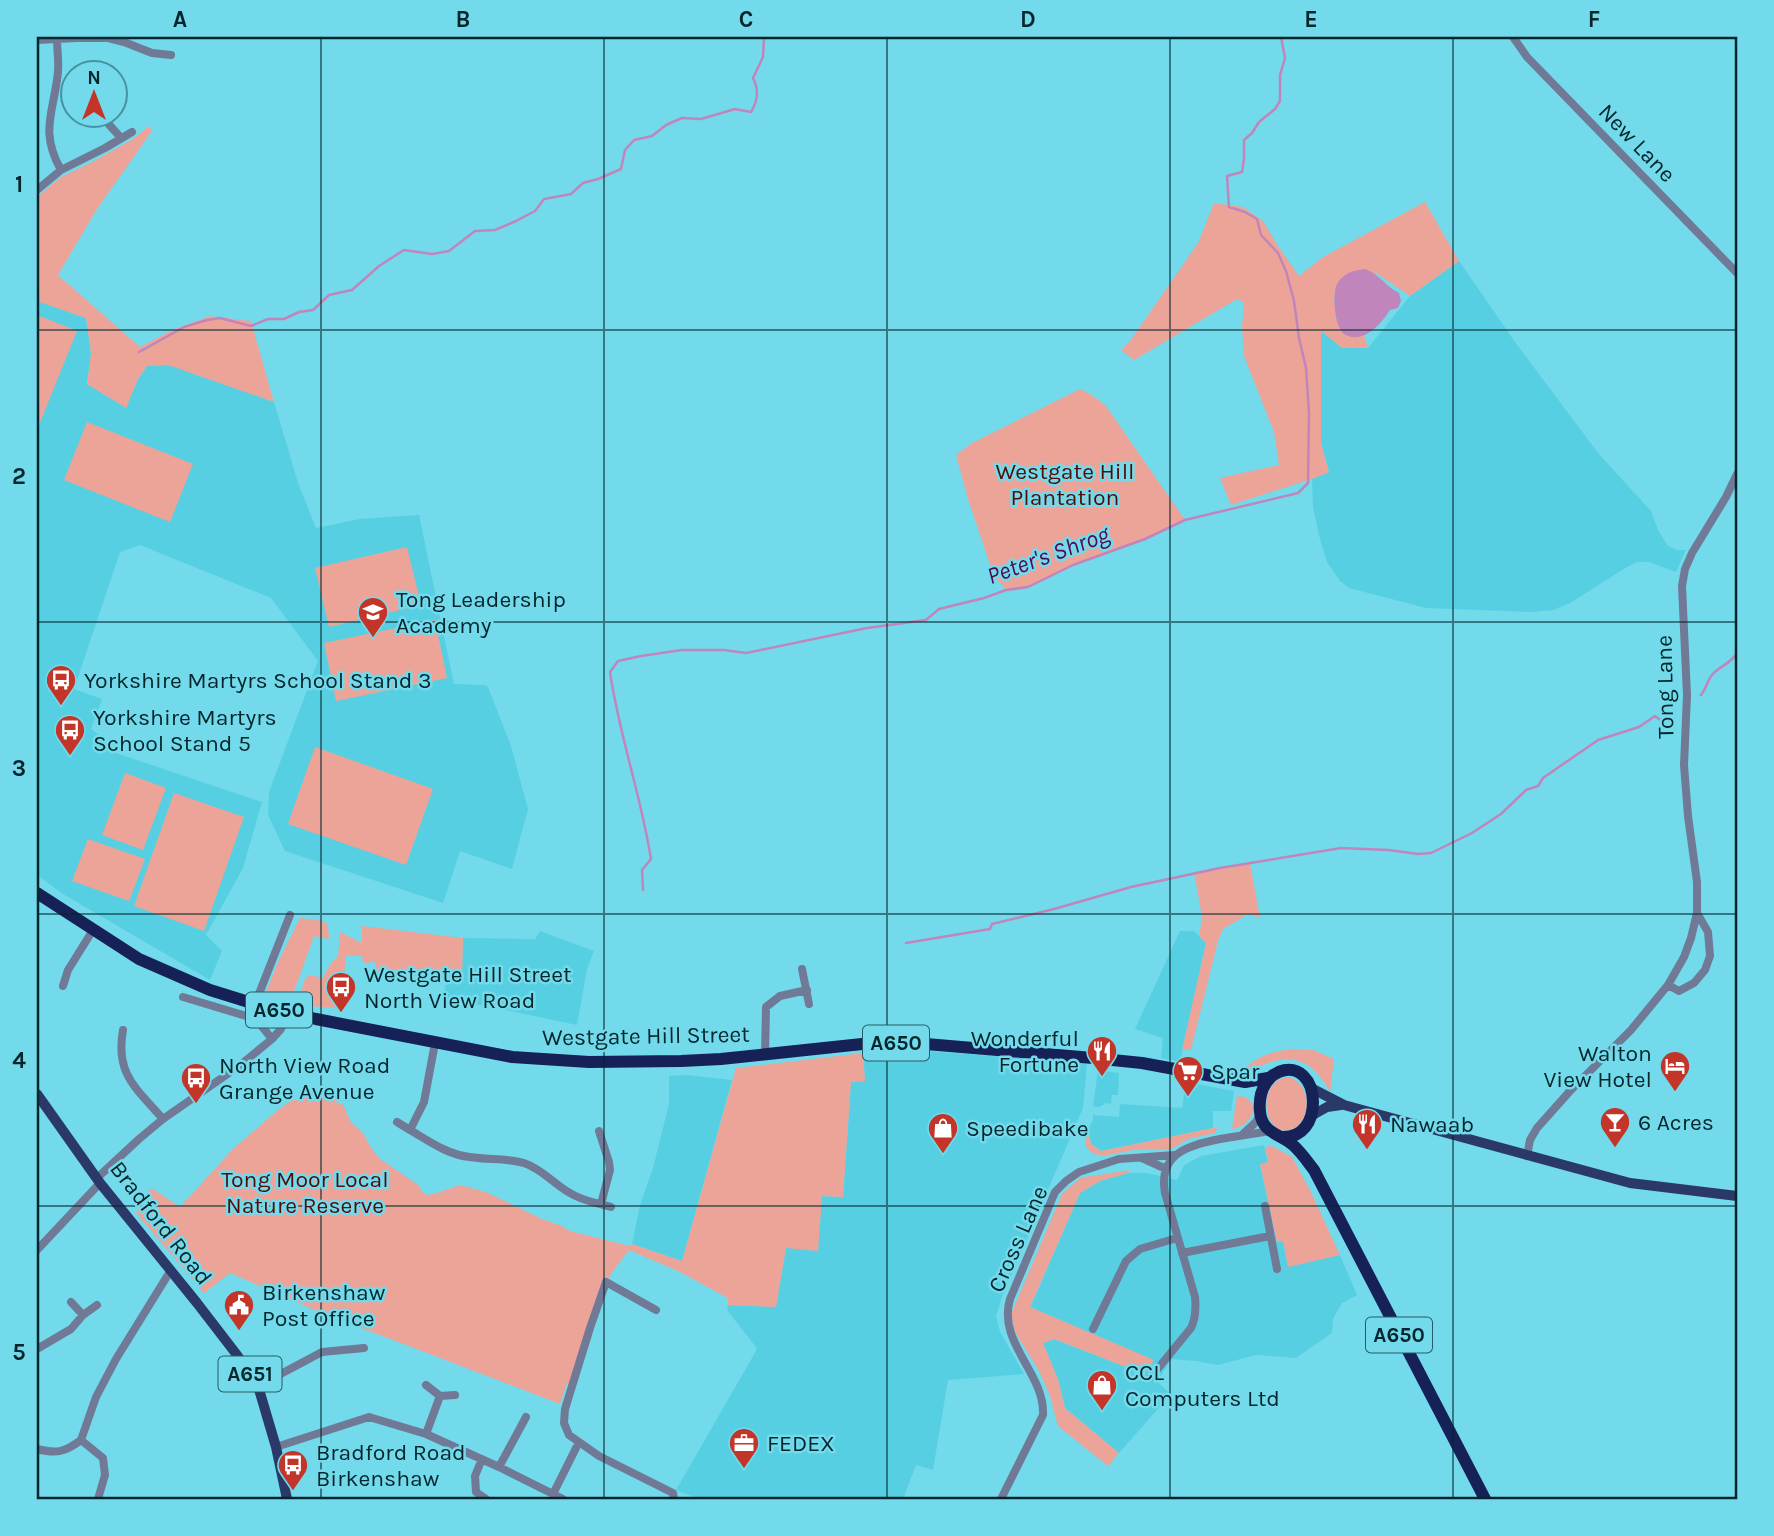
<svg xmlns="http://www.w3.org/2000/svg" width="1774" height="1536" font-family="Karla,sans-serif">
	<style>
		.built { fill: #57cfe2 }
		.green { fill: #eda498 }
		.water { fill: #c086bb }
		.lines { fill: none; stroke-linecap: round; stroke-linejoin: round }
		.stream { stroke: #c086bb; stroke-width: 2.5 }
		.minor { stroke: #707a96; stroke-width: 8 }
		.major { stroke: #2b3968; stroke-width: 10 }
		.highway { stroke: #152157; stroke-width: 12 }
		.grid { fill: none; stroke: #04262c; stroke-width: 2; stroke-opacity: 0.55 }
		.labels { text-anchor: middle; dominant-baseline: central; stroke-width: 5; stroke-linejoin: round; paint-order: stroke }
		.shield { fill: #72daeb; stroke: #255c65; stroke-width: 2 }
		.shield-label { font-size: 21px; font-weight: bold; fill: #04262c }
		.street-label { font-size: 23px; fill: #04262c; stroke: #72daeb }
		.park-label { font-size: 23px; fill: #530b07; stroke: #72daeb }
		.poi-label { font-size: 23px; fill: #04262c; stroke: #72daeb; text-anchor: start }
		.water-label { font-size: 24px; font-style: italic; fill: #520a50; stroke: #72daeb }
		.neatline { fill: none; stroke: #04262c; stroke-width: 2.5 }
		.grid-label { font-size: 23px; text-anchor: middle; font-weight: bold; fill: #04262c }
	</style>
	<rect width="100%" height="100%" fill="#72daeb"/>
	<path class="built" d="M1459,261L1515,342L1598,453L1651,511L1658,530L1668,546L1677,550H1686L1676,572L1649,562H1637L1627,567L1570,603L1553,610L1532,612L1426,608L1349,588L1340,581L1327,562L1320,539L1313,507L1312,479L1329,472L1321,443V330L1342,348H1368L1410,296Z
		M37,301L86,318L91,353L87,384L126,407L138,379L147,366L168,364L274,402L298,483L316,528L360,519L419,515L454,684L485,685L488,687L511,746L528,809L512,869L460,851L443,903L285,851L268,815L269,792L318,661L271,598L140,545L120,552L74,689L102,699L91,729L98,734L101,748L262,802L243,868L206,935L222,951L210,980L63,894L37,875Z
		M540,931L594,951L587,969L577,1025L443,997L447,979L462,980L463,938L535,939Z
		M1180,931H1194L1206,943L1180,1062L1161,1058L1163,1038L1135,1029Z
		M914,1050L1087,1063L1083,1108L1002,1297L996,1316L1000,1332L1024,1374L948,1380L933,1470L916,1465L903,1499H700L676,1490L756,1351V1347L727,1310L728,1305L776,1307L786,1248L822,1196L843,1197L851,1082L865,1081L863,1053Z
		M1098,1070L1119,1073L1118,1095H1112L1111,1104L1105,1103L1102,1106L1097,1107L1093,1106Z
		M687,1075L732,1080L682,1261L632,1244L640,1205L653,1168L669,1104V1076Z
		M1186,1082L1234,1091L1231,1111H1213V1128L1101,1151L1091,1144L1088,1129L1093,1120V1115L1119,1117L1120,1104L1182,1108Z
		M1264,1145L1268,1163L1260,1165L1277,1241H1283L1288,1266L1340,1255L1357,1295L1342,1303L1333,1319L1332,1333L1296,1358L1256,1355L1218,1365L1196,1361L1172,1359L1157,1381L1166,1390L1172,1393L1119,1453L1065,1408L1058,1379L1042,1343L1054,1339L1144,1374L1030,1308L1080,1193L1100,1181L1128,1173H1147L1177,1180L1184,1165L1201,1156Z"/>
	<path class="green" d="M149,126L152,131L97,209L58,275L140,347L172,330L210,316L251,321L274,402L168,365L147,366L138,379L126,408L87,384L91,353L86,318L37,301V197L61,177L94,161L133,139Z
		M1425,202L1459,261L1410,296L1376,273L1334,296L1336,319L1354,337L1364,335L1368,348H1342L1321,331V443L1329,472L1312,479L1231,505L1220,478L1279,465L1274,432L1244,356L1242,327L1244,303L1237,299L1134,360L1121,350L1130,341L1198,243L1214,203L1243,207L1263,221L1278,246L1299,276L1323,257Z
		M37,315L77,331L37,430Z
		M1080,389L1092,395L1106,406L1185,520L1145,539L1073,565L1028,587L1006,590L994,576L968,499L956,455L972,443Z
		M87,422L193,464L170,522L64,480Z
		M407,547L421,605L329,627L315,568Z
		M435,620L447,678L336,701L324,643Z
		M315,747L433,789L406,865L288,824Z
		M125,773L166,788L143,850L102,835Z
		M174,793L244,817L204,931L134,906Z
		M88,839L145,859L129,901L72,881Z
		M1250,863L1260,918L1248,914L1223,929L1218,941L1191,1050H1182L1206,943L1199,936L1202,917L1194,872Z
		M300,918L324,921L328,926L329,939L314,936L290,1003L264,997L278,962Z
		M362,926L463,938L462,981L376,972L375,962L363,963L362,956L346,955L341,1008L307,1006L297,1003L305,979L310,975L322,978L332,962L338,957L340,932L362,943Z
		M1292,1049L1313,1050L1334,1059L1330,1092C1317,1068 1300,1053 1271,1062C1261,1065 1255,1070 1244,1069C1258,1056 1273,1051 1292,1049Z
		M863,1053L865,1081L851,1082L843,1197L822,1196L818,1251L786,1248L776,1307L728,1305V1298L678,1271L629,1250L610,1275L576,1386L567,1383L560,1404L317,1311L230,1273L204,1293L136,1213L149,1189H153L180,1207L234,1148L278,1110L292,1100L335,1093L339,1105L343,1104L350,1121L363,1133L371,1148L380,1159L418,1185L423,1193L428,1195L440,1192L460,1185L486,1192L542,1219L562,1226L570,1231L630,1246L632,1244L682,1261L736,1068Z
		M1290,1077C1304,1083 1310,1099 1305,1114C1303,1121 1298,1127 1291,1130C1261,1138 1256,1077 1290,1077Z
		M1237,1096C1262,1096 1256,1126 1232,1129Z
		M1213,1128H1217L1215,1133L1188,1139L1170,1150L1138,1149L1103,1156L1092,1153L1087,1148L1086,1145V1134H1089L1091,1144L1101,1151Z
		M1272,1146L1292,1157L1310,1190L1340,1255L1288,1267L1283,1241L1277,1242L1260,1164L1268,1162L1265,1147Z
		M1129,1170L1128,1173L1100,1181L1080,1193L1030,1307L1154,1360L1144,1374L1054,1339L1043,1343L1058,1379L1065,1408L1119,1453L1108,1466L1058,1426L1050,1396L1039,1371L1015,1332L1011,1314L1062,1194L1080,1178Z"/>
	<path class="water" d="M1365,269C1380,274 1385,286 1399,293L1401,301L1398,308L1390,310C1382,323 1364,344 1346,335C1334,330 1332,294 1337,284C1343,273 1354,270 1365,269Z"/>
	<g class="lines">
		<path class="stream" d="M139,352L184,327L207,320L220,318L251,326L268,319H284L299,312L313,310L329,295L352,290L379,266L404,250L432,254L449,251L475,231L495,230L516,221L535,211L544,199L571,194L583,183L598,179L621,169L625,150L634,140L652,136L666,125L682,118L701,119L735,109L751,112C758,100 759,90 753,78L763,57L764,37
			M1701,695C1706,689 1707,681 1712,675C1720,665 1730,665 1737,653
			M643,890L642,870L651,859C641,795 619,735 610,672L618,661L641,656L682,650H724L746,653L867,628L926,620L939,609L984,598L1006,590L1028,587L1073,565L1145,539L1185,520L1298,493L1308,483L1309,413L1306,368L1299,338L1294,301L1286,271L1278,253L1261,235L1257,219L1245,212L1229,207L1227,176L1242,172L1244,159V140L1252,133L1259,122L1275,109L1280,101V75L1285,58L1281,37
			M906,943L990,929L992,924L1054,909L1131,887L1220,868L1341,848L1389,850L1418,854L1431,853L1472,833L1501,814L1526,790L1538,786L1543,778L1598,740L1639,727L1655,716L1663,722L1673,711"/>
		<path class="minor" d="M1513,37L1527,57L1737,273
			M37,40L77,38H108L124,42L152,53L171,55
			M105,120L121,138
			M61,170L105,148L132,132
			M37,190L61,170C39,131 54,112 58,72C59,61 57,50 57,39
			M802,969L809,1004
			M1668,985L1679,991L1694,983L1705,970L1710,956L1708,932L1697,913
			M63,986L68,970L93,930
			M183,997L256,1019L272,1039
			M255,1004L290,915
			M123,1030C115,1074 136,1088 163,1119
			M435,1043L424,1102L410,1130C429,1141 448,1155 470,1157C488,1160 507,1158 524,1163C542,1169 554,1184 570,1193C582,1201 598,1203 611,1207
			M765,1055L766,1007L780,996L807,990
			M397,1122L410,1130
			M599,1131L609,1162L610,1170L601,1204
			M1242,1135L1256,1122L1260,1114
			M1527,1156L1530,1140L1537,1128L1570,1091L1631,1030L1668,985L1684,957L1691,938L1697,913V882L1688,816L1684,765L1687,695L1682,586L1685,569L1692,553L1726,497L1737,474
			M1142,1158L1166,1169
			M97,1178L139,1139L163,1119L239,1066L272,1039L281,1029L288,1012
			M1265,1206L1277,1269
			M37,1250L100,1183
			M1182,1253L1270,1236
			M656,1310L606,1282L590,1328L565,1409L564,1423L569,1435L599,1456L673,1493L674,1499
			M83,1315L97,1305
			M1093,1329L1126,1261L1140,1249L1177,1238
			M37,1349L71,1329L83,1315L71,1302
			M1151,1377L1191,1328C1196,1318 1196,1308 1195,1297L1165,1193C1158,1154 1188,1145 1220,1139C1237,1136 1253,1134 1270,1131
			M258,1386L322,1352L364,1348
			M440,1396L455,1395
			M426,1434L440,1396L426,1385
			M276,1447L369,1417L426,1434L499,1467L563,1499
			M37,1449C57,1454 65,1452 81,1440
			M482,1459L475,1476L476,1492L486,1499
			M499,1467L526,1417
			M553,1494L576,1448
			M98,1499L105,1475L103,1458L81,1440L96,1397L116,1359L171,1270
			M1001,1499L1043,1415C1045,1373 997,1343 1010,1299L1055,1192L1066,1181L1079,1172L1119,1159L1175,1155"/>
		<path class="major" d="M1311,1088L1344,1105L1630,1183L1737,1196
			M37,1094L100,1183L197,1303L237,1355L258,1386L276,1447L287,1499
			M1311,1116L1327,1107L1341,1105"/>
		<path class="highway" d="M37,893L139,959L210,990L255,1004L316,1019L512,1057L589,1062L681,1061L721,1059L862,1044L914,1043L1093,1058L1142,1063L1245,1082L1268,1078
			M1282,1137C1303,1138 1313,1121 1313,1102C1312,1053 1255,1063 1260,1112C1262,1133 1280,1134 1293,1145C1301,1152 1307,1161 1314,1170L1485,1499"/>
	</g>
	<path class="grid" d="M321,37V1499M604,37V1499M887,37V1499M1170,37V1499M1453,37V1499M37,330H1737M37,622H1737M37,914H1737M37,1206H1737"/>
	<defs>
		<g id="school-pin" transform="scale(1.575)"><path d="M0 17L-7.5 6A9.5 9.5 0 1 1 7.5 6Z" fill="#c23528" stroke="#72daeb"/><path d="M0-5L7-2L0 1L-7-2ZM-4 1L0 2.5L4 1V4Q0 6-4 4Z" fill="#fff"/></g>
		<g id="bus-pin" transform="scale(1.575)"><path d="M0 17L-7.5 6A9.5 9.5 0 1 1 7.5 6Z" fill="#c23528" stroke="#72daeb"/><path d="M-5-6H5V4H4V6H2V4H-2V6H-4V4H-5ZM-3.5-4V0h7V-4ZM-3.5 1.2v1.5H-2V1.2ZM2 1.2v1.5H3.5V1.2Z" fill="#fff"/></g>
		<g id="restaurant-pin" transform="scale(1.575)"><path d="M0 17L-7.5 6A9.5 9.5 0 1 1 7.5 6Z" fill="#c23528" stroke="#72daeb"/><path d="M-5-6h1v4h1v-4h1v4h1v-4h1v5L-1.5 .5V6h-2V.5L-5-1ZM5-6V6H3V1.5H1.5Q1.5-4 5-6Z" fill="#fff"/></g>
		<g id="hotel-pin" transform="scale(1.575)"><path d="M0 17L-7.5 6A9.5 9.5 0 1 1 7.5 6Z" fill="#c23528" stroke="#72daeb"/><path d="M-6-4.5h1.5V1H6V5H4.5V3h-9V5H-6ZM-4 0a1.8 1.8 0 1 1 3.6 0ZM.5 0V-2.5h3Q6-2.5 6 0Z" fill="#fff"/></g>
		<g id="supermarket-pin" transform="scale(1.575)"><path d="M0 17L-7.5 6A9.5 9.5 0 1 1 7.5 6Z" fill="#c23528" stroke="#72daeb"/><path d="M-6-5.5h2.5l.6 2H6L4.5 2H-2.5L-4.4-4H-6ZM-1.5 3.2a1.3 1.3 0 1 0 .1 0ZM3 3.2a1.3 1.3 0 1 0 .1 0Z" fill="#fff"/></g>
		<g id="bar-pin" transform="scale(1.575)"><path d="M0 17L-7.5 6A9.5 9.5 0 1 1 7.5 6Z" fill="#c23528" stroke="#72daeb"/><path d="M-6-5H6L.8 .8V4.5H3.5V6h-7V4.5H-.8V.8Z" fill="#fff"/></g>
		<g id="shop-pin" transform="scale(1.575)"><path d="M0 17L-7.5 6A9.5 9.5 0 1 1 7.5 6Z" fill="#c23528" stroke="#72daeb"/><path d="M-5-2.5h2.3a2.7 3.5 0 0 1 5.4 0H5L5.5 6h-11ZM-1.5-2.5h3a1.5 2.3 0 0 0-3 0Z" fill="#fff"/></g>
		<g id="civic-pin" transform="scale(1.575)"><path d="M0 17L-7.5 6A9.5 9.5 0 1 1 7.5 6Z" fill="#c23528" stroke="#72daeb"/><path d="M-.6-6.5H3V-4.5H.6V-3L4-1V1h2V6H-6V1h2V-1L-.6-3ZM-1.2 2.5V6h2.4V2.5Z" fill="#fff"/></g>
		<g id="office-pin" transform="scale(1.575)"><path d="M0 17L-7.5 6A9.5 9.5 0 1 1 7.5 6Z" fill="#c23528" stroke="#72daeb"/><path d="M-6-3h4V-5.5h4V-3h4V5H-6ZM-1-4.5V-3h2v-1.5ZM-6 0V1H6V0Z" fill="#fff"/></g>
	</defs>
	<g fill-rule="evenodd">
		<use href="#school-pin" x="373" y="612"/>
		<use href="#bus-pin" x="61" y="680"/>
		<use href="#bus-pin" x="70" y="730"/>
		<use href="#bus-pin" x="341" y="987"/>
		<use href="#restaurant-pin" x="1102" y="1051"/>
		<use href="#hotel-pin" x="1675" y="1066"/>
		<use href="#supermarket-pin" x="1188" y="1071"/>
		<use href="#bus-pin" x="196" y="1078"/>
		<use href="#bar-pin" x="1615" y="1122"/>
		<use href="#restaurant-pin" x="1367" y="1124"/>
		<use href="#shop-pin" x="943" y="1128"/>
		<use href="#civic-pin" x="239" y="1305"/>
		<use href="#shop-pin" x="1102" y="1385"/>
		<use href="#office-pin" x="744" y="1443"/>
		<use href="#bus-pin" x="293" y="1465"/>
	</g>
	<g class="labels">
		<g class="shield">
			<rect x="246" y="992.5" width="66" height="35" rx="5"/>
			<rect x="863" y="1025.5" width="66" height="35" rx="5"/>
			<rect x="1366" y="1317.5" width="66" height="35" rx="5"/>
			<rect x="218.5" y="1356.5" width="63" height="35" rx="5"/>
		</g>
		<g class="shield-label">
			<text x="279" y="1010">A650</text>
			<text x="896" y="1043">A650</text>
			<text x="1399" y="1335">A650</text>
			<text x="250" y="1374">A651</text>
		</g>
		<g class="street-label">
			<text transform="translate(1637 143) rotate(46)">New Lane</text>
			<text transform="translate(1665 687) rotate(-91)">Tong Lane</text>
			<text transform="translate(646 1036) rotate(-1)">Westgate Hill Street</text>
			<text transform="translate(161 1223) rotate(52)">Bradford Road</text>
			<text transform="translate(1018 1239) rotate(-66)">Cross Lane</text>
		</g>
		<g class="park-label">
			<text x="1065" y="471">Westgate Hill<tspan x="1065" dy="26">Plantation</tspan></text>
			<text x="305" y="1179">Tong Moor Local<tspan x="305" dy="26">Nature Reserve</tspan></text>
		</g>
		<g class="poi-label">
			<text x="396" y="599">Tong Leadership<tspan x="396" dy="26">Academy</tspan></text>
			<text x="84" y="680">Yorkshire Martyrs School Stand 3</text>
			<text x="93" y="717">Yorkshire Martyrs<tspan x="93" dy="26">School Stand 5</tspan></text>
			<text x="364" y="974">Westgate Hill Street<tspan x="364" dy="26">North View Road</tspan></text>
			<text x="1079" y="1038" text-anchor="end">Wonderful<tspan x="1079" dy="26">Fortune</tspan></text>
			<text x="1652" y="1053" text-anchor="end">Walton<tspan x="1652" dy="26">View Hotel</tspan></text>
			<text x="219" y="1065">North View Road<tspan x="219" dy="26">Grange Avenue</tspan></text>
			<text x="1211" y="1071">Spar</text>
			<text x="1638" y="1122">6 Acres</text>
			<text x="1390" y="1124">Nawaab</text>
			<text x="966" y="1128">Speedibake</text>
			<text x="262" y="1292">Birkenshaw<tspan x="262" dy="26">Post Office</tspan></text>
			<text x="1125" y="1372">CCL<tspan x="1125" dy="26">Computers Ltd</tspan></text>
			<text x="767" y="1443">FEDEX</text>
			<text x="316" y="1452">Bradford Road<tspan x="316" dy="26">Birkenshaw</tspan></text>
		</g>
		<g class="water-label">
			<text transform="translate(1048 555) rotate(-20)">Peter's Shrog</text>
		</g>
	</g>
	<rect width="1774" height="1536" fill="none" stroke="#72daeb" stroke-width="77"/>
	<g transform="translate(94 94)"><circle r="33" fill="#72daeb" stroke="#46929f" stroke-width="2"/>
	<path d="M0-5L12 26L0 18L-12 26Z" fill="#c23528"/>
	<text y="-10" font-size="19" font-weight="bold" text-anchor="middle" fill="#04262c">N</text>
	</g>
	<rect x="38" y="38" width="1698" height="1460" class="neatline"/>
	<g class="grid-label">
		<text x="180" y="27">A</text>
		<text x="463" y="27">B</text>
		<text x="746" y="27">C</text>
		<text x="1028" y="27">D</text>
		<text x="1311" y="27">E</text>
		<text x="1594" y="27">F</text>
		<text x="19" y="192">1</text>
		<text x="19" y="484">2</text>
		<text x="19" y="776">3</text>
		<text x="19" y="1068">4</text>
		<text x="19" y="1360">5</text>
	</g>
</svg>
